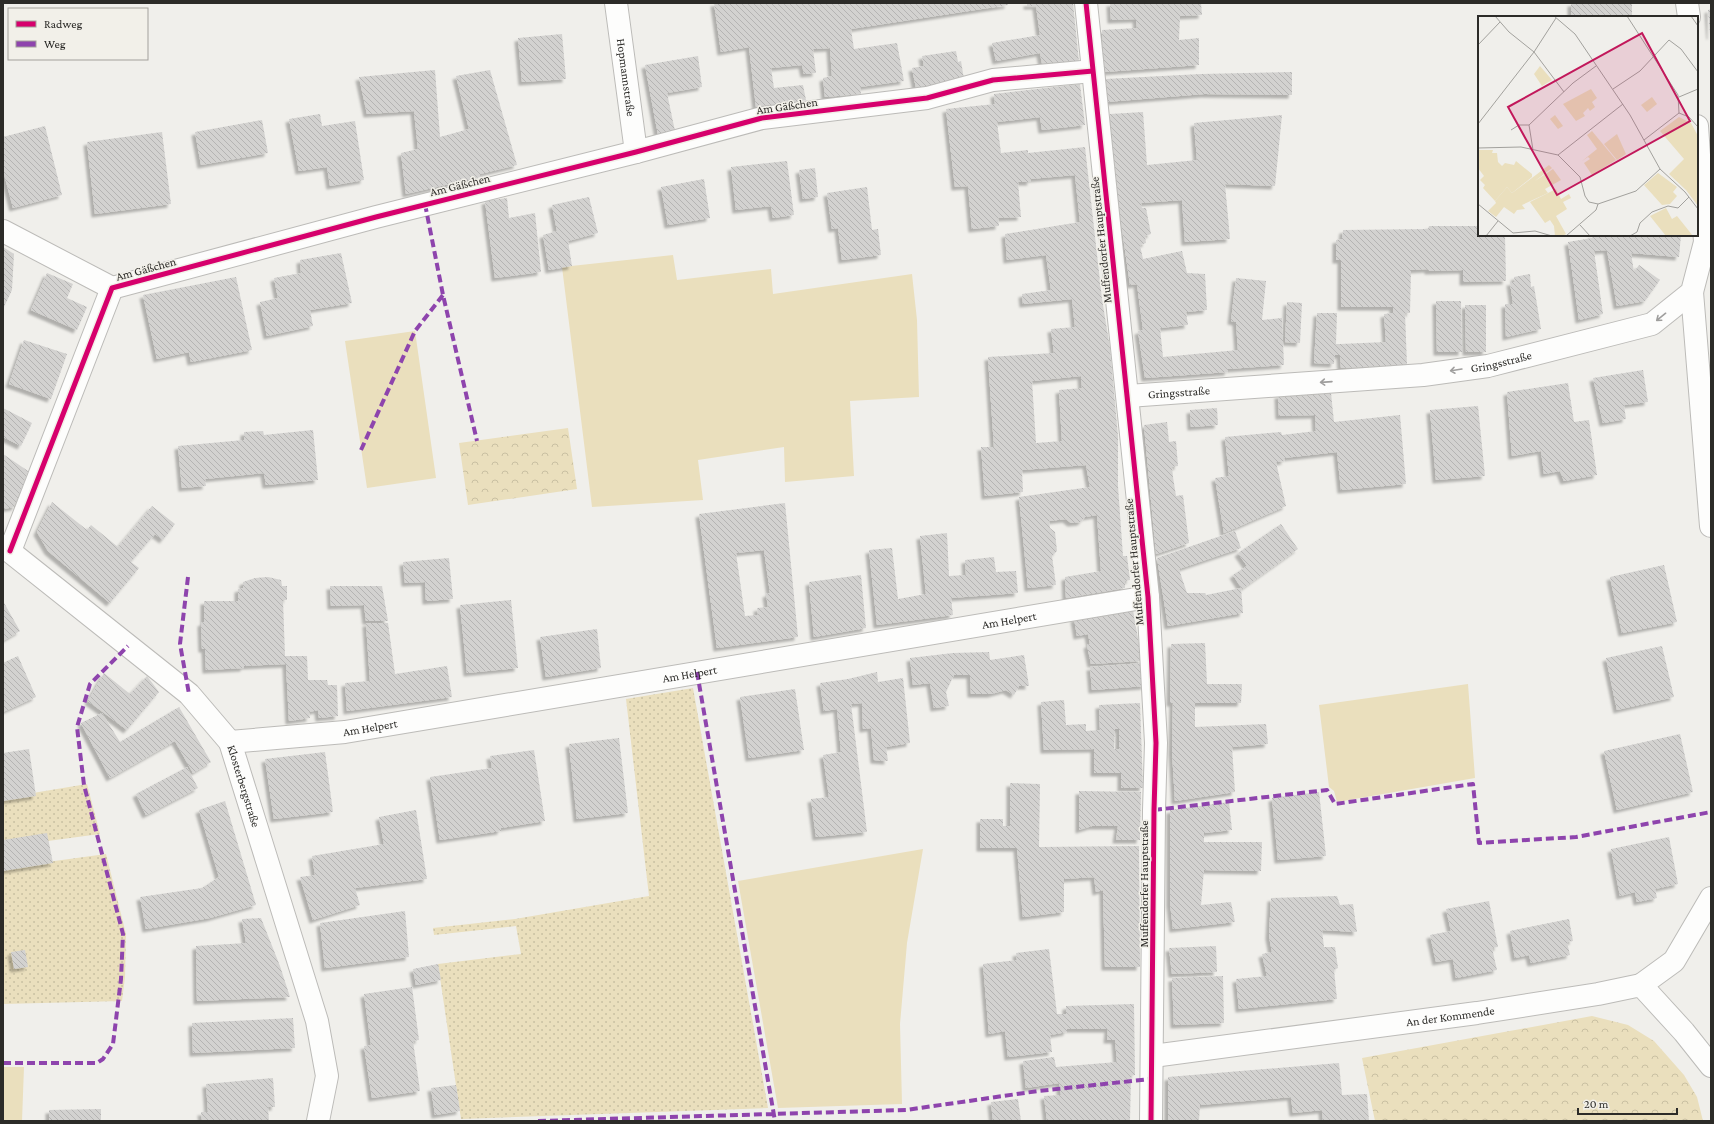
<svg xmlns="http://www.w3.org/2000/svg" width="1714" height="1124" font-family="'Crimson Pro',serif">
	<style>
		.grass { fill: #eadfbd }
		.forest { fill: url(#forest-crowns) }
		.garden { fill: url(#garden-dots) }
		.building { fill: url(#building-back-hatch); fill-rule: evenodd; filter: url(#shadow) }
		.lines { fill: none; stroke-linecap: round; stroke-linejoin: round }
		.street-casing { stroke: #bcbbb8; stroke-width: 24 }
		.street { stroke: #fdfdfc; stroke-width: 22 }
		.quiet { stroke: #8e44ad; stroke-width: 4; stroke-dasharray: 8 4; stroke-linecap: butt }
		.cycleway-casing { stroke: #f2f0e9; stroke-width: 8 }
		.cycleway { stroke: #d6006c; stroke-width: 5 }
		.oneway { stroke: #9f9e9d }
		.labels { text-anchor: middle; dominant-baseline: central; stroke-width: 3; stroke-linejoin: round; paint-order: stroke }
		.street-label { font-size: 12px; fill: #2c2b28; stroke: #f2f0e9 }
		.inset-road { fill: none; stroke: #a2a19d; stroke-width: 1 }
		.view { fill: #c2185b; fill-opacity: 0.15; stroke: #c2185b; stroke-width: 2 }
		.inset-edge { fill: none; stroke: #2c2b28; stroke-width: 2 }
	</style>
	<defs>
		<pattern id="forest-crowns" width="20" height="18" patternUnits="userSpaceOnUse"><rect width="20" height="18" fill="#eadfbd"/><path d="M2 6a3 3 0 1 1 6 0M12 15a3 3 0 1 1 6 0" fill="none" stroke="#c9c0a2"/></pattern>
		<pattern id="garden-dots" width="8" height="8" patternUnits="userSpaceOnUse"><rect width="8" height="8" fill="#eadfbd"/><path d="M2 2h.1M6 6h.1" fill="none" stroke="#c9c0a2" stroke-width="1.8" stroke-linecap="round"/></pattern>
		<pattern id="building-back-hatch" width="6" height="6" patternUnits="userSpaceOnUse"><rect width="6" height="6" fill="#d3d2d0"/><path d="M-1 5l2 2M0 0l6 6M5-1l2 2" fill="none" stroke="#b5b4b3"/></pattern>
		<filter id="shadow"><feDropShadow dx="-3.5" dy="3.5" stdDeviation="1" flood-color="#0004"/></filter>
	</defs>
	<rect width="100%" height="100%" fill="#f0efeb"/>
	<path class="grass" d="M673,255L677,280L771,269L773,294L912,274L917,320L919,397L850,401L854,476L785,482L784,447L698,460L703,500L592,507L562,267Z
		M415,331L436,478L367,488L345,341Z
		M1468,684L1475,778L1337,802L1334,791L1329,787L1319,705Z
		M923,849L907,943L900,1024L902,1104L778,1108L738,881Z
		M3,1067H24L22,1121H3Z"/>
	<path class="forest" d="M568,428L577,489L468,505L459,443Z
		M1592,1016L1628,1025L1654,1041L1684,1075L1697,1097L1703,1121H1375L1362,1058Z"/>
	<path class="garden" d="M693,688L768,1108L461,1119L438,964L521,954L516,926L434,935L433,928L515,919L649,896L626,699Z
		M87,784L100,834L3,847V798Z
		M106,854L126,934L125,977L122,1001L3,1004V868Z"/>
	<path class="building" d="M714,3H1008V5L851,29L854,49L897,43L904,81L860,87L861,94L825,97L823,78L832,76L830,48L813,49L816,73L804,74L802,65L771,68L774,88L803,85L806,100L756,107L749,47L721,52Z
		M1027,3H1073L1079,62L1043,69L1040,53L996,61L992,43L1040,35L1036,6H1027Z
		M1110,3H1201L1202,15L1180,16L1179,40L1199,38V65L1104,72L1102,30L1137,28L1136,19L1111,20Z
		M1571,3H1632V17H1571Z
		M1711,9V36H1710L1708,10Z
		M562,34L566,79L522,82L518,38Z
		M956,51L958,62L961,61L964,79L916,88L912,68L924,66L922,56Z
		M698,56L702,87L667,93L675,131L658,135L645,65Z
		M435,70L440,137L469,129L456,76L490,70L517,165L480,174V177L406,194L401,153L418,149L414,111L367,114L359,77Z
		M1292,72V95L1204,94L1106,102L1105,79L1201,74Z
		M1080,84L1085,125L1042,130L1040,117L997,122L1001,153L1028,150V153L1085,147L1102,299L1110,348L1118,436V486L1123,556H1127L1130,580L1125,581V588L1066,598L1065,577L1101,571L1097,515L1085,517L1081,522L1071,523L1066,519L1049,521L1050,528L1055,532L1057,551L1052,556L1056,585L1028,588L1019,497L1090,487L1086,465L1022,470L1023,492L985,496L981,447H994L988,357L1054,353L1051,329L1075,327L1072,299L1023,304L1022,294L1051,290L1046,255L1007,260L1005,234L1080,222L1075,175L1030,179L1031,182H1018L1021,217L998,218L999,226L972,229L968,186L955,187L946,109L995,104L994,94ZM1081,376L1082,388L1059,390L1062,441L1036,443L1032,381Z
		M1143,112L1147,165L1197,160L1194,123L1282,115L1275,186L1225,184L1230,239L1185,242L1182,200L1141,203L1142,208H1146L1151,234L1145,236L1146,243L1140,245L1143,259L1182,251L1187,273L1205,274L1207,310L1186,312L1188,325L1160,328L1163,357L1238,350L1236,322L1231,321L1236,278L1266,281L1262,320L1282,318L1284,365L1228,369V372L1145,378L1138,331L1143,330L1137,284L1130,285L1116,188L1110,114Z
		M320,114L322,126L355,121L364,180L330,186L327,167L299,171L289,119Z
		M262,120L268,153L201,165L195,132Z
		M45,126L62,195L13,208L3,170V137Z
		M162,132L171,204L95,214L87,142Z
		M787,161L794,215L773,218L771,206L736,210L731,167Z
		M815,168L818,197L803,199L799,170Z
		M704,179L710,218L668,225L661,187Z
		M867,187L872,230L878,229L881,255L842,260L838,228L832,229L827,193Z
		M589,197L598,233L568,241L572,266L549,270L543,235L557,231L552,205Z
		M507,198L509,218L535,213L541,272L495,278L485,201Z
		M1429,226H1479V235H1505L1506,281L1463,282V270L1428,271V269L1411,270L1410,313H1405L1407,365L1341,368L1340,355H1335L1334,364L1314,363L1317,313H1337L1336,344H1340L1386,342L1384,314L1393,313V307H1341V260H1336V240L1342,239L1343,230L1428,229Z
		M1591,235H1681L1679,257L1631,253L1634,272L1639,265L1660,280L1645,301L1617,306L1607,250L1594,251L1603,314L1579,320L1568,242L1592,238Z
		M3,247L14,254L12,290L3,309Z
		M341,253L352,303L310,310L313,326L267,336L260,302L278,298L274,278L301,273L300,260Z
		M47,273L73,284L67,298L87,307L77,330L31,310Z
		M1530,274L1531,287L1534,286L1541,329L1506,337L1505,304H1513L1510,282H1515L1514,277Z
		M236,277L252,350L191,362L189,352L157,359L143,295Z
		M1436,301H1461L1462,352H1437Z
		M1287,302L1302,303L1300,343L1285,342Z
		M1465,305H1486V352H1466Z
		M24,340L67,354L51,399L9,384Z
		M1643,370L1648,402L1624,405L1626,419L1603,423L1593,378Z
		M1568,383L1574,422L1589,420L1597,475L1564,481L1560,471L1544,474L1541,451L1512,456L1507,392Z
		M1331,393L1334,422L1400,415L1406,484L1341,490L1337,452L1284,458L1285,461L1276,462L1286,506L1224,533L1215,478L1229,476L1225,437L1281,432L1282,435L1316,431L1315,415L1279,416L1278,395Z
		M1478,406L1485,476L1436,480L1430,410Z
		M3,408L32,423L21,446L3,437Z
		M1217,408L1218,425L1191,427L1190,410Z
		M1167,422L1169,442L1176,441L1178,466L1172,467L1173,477L1176,496L1183,495L1189,543L1156,554L1144,425Z
		M313,430L318,480L266,485L264,473L205,479L206,486L182,488L178,446L244,440V432L263,431L264,435Z
		M3,454L28,471L15,507L3,509Z
		M52,502L87,530L91,525L118,547L152,506L175,524L163,540L155,534L131,562L139,568L110,603L48,551L37,532Z
		M785,503L798,637L717,648L699,514ZM764,550L770,593L766,594L768,607L757,608L758,615L745,616L736,553Z
		M1281,524L1298,549L1242,589L1233,575L1247,566L1238,553Z
		M1235,531L1241,548L1179,569L1187,593H1205L1206,595L1241,588L1243,613L1168,626L1157,558Z
		M947,533L949,576L966,575L965,560L994,557L996,572L1016,571L1018,593L951,598L953,615L877,625L869,550L892,548L898,599L926,594L920,536Z
		M449,558L453,599L426,601L425,582L405,583L403,562Z
		M1664,565L1677,622L1622,633L1610,577Z
		M861,575L866,628L814,637L809,582Z
		M268,577L281,580L282,586H287V600H283L285,656H307L308,680H327L328,685H337L338,716L319,718L318,710L309,712L310,718L289,721L286,664L244,666V668L206,670L205,649H202L201,623L204,622V601H238V589L243,588V582L255,578Z
		M330,586H382L388,621H366L364,605L331,606Z
		M511,600L518,668L467,673L460,605Z
		M3,601L20,631L3,641Z
		M1133,610L1142,661L1091,664L1087,645L1090,644L1088,634L1077,636L1074,618Z
		M366,623H388L395,674L447,666L452,697L347,711L345,683L370,681Z
		M597,629L601,668L546,677L540,637Z
		M1205,643L1207,684H1242L1241,703H1195V727L1266,724L1268,744L1232,747L1235,792L1175,801L1172,751L1173,703H1170L1171,644Z
		M1662,646L1674,697L1617,710L1606,658Z
		M989,652L990,660L1024,655L1029,686H1019L1014,695L1006,690L991,694H971L970,675H954L946,692L949,706L934,708L930,683L913,685L910,658L953,653Z
		M18,656L36,697L3,712V663Z
		M1143,663L1145,686L1092,690L1090,667Z
		M877,672L878,682L903,678L910,743L886,747L888,761L874,760L871,728L863,729L862,703L851,704L867,832L816,837L811,799L829,797L823,755L841,752L837,709L824,711L820,683L848,679Z
		M104,673L130,694L147,676L159,692L127,730L88,701Z
		M795,689L804,750L749,758L740,697Z
		M1064,700L1066,725L1086,724V731L1100,730L1099,705L1140,703L1143,788H1121V773H1094V749L1044,750L1041,702ZM1115,729H1119V749H1114Z
		M179,707L211,762L193,773L175,741L110,778L81,723L102,713L120,742Z
		M1680,734L1693,792L1617,810L1604,751Z
		M619,738L628,813L577,819L569,744Z
		M29,749L36,796L3,801V753Z
		M534,750L545,821L501,828V831L440,840L430,777L492,768L490,756Z
		M325,752L333,812L274,819L265,759Z
		M187,767L198,788L146,815L136,794Z
		M1010,783L1040,784L1039,847L1139,846L1140,967H1105L1103,890L1096,892L1094,877L1064,879V912L1023,917L1017,848H980V819H1003V826H1010Z
		M1079,791L1141,792L1140,840H1116L1118,826H1092L1079,830Z
		M1319,792L1326,856L1278,860L1272,798Z
		M225,801L256,905L210,918L146,929L140,897L202,888L219,877L199,810Z
		M1229,802L1232,830L1204,833V842H1262L1261,871L1204,870L1201,905L1231,902L1235,922L1173,929L1170,903V810Z
		M416,810L427,879L355,888L360,905L313,920L300,877L315,875L312,856L384,844L379,817Z
		M47,833L53,863L3,871V840Z
		M1669,837L1678,884L1655,889L1657,898L1637,902L1635,892L1620,896L1611,849Z
		M1337,896L1340,905L1353,904L1357,932L1322,930L1324,947H1335L1338,968L1334,970L1337,999L1239,1009L1236,979L1267,976L1262,954L1272,952L1269,936L1271,898Z
		M1489,901L1498,947L1492,948L1497,970L1456,978L1453,959L1436,962L1430,935L1451,931L1446,909Z
		M405,911L409,957L325,968L320,923Z
		M261,918L280,966L290,997L197,1001L196,946L246,943L242,919Z
		M1569,919L1573,941L1567,942L1570,955L1531,963L1529,955L1515,958L1510,931Z
		M1216,946L1217,972L1172,974L1169,948Z
		M1049,949L1057,1014H1066V1006L1134,1004L1135,1075L1131,1076L1130,1121H1047L1044,1096L1061,1095L1059,1083L1026,1088L1023,1061L1054,1057L1056,1067L1117,1062L1115,1040H1107L1108,1029H1067V1032L1050,1035L1052,1052L1008,1057L1005,1031L989,1034L983,964L1017,960L1016,953Z
		M25,950L28,967L14,969L11,952Z
		M438,964L441,980L416,985L413,969Z
		M1223,976L1224,1023L1174,1025L1172,978Z
		M412,987L419,1040L413,1041L420,1091L372,1098L364,1046L371,1045L364,994Z
		M293,1018L295,1048L193,1053L192,1023Z
		M1339,1063L1342,1095L1367,1094L1369,1121H1323L1322,1110L1293,1113L1291,1097L1200,1105L1199,1121H1168V1077Z
		M273,1078L275,1107H268L269,1121H202L201,1112H208L206,1084Z
		M456,1085L460,1111L435,1115L431,1088Z
		M1018,1099L1021,1121H993L991,1102Z
		M101,1109V1121H49V1110Z"/>
	<g class="lines">
		<g class="street-casing">
			<g id="street">
				<path id="s1" d="M616,3L636,152"/>
				<path d="M1086,3L1148,597L1156,743L1154,810L1151,1121"/>
				<path d="M1687,3L1689,17"/>
				<path d="M3,231L112,288"/>
				<path d="M1692,292L1711,526"/>
				<path id="s2" d="M1128,396L1423,375L1488,366L1652,324L1692,292L1705,242L1697,126"/>
				<path id="s3" d="M3,546L189,694L230,742L317,1021L327,1076L318,1121"/>
				<path d="M10,551L112,288L376,217L636,152L762,118L927,98L993,80L1093,71"/>
				<path id="s4" d="M230,742L345,732L1148,597"/>
				<path d="M1641,985L1674,961L1711,898"/>
				<path id="s5" d="M1153,1056L1477,1013L1598,994L1641,985L1684,1032L1711,1066"/>
			</g>
		</g>
		<use href="#street" class="street"/>
		<path class="quiet" d="M425,204L443,295L477,441
			M361,450L415,331L443,295
			M188,577L180,644L189,694
			M697,672L775,1121
			M1154,810L1327,790L1335,804L1473,784L1479,843L1576,837L1711,812
			M3,1063H97L103,1059L113,1044L121,979L123,934L84,785L77,727L90,684L128,646
			M538,1121L906,1110L1038,1091L1151,1079"/>
		<g class="cycleway-casing">
			<path id="cycleway" d="M1086,3L1148,597L1156,743L1154,810L1151,1121
				M10,551L112,288L376,217L636,152L762,118L927,98L993,80L1093,71"/>
		</g>
		<use href="#cycleway" class="cycleway"/>
	</g>
	<defs><path id="oneway-shaft" d="M-6 0H5M1.5-3L5.5 0L1.5 3" fill="none" stroke-width="1.6" stroke-linecap="round" stroke-linejoin="round"/></defs>
	<g class="oneway">
		<use href="#oneway-shaft" transform="translate(1661 317) rotate(141)"/>
		<use href="#oneway-shaft" transform="translate(1456 370) rotate(171)"/>
		<use href="#oneway-shaft" transform="translate(1326 382) rotate(176)"/>
	</g>
	<g class="labels">
		<g class="street-label">
			<text stroke="none"><textPath href="#s1" startOffset="75">Hopmannstraße</textPath></text>
			<text transform="translate(787 106) rotate(-8)">Am Gäßchen</text>
			<text transform="translate(460 185) rotate(-14)">Am Gäßchen</text>
			<text transform="translate(1101 240) rotate(-96)">Muffendorfer Hauptstraße</text>
			<text transform="translate(146 269) rotate(-15)">Am Gäßchen</text>
			<text stroke="none"><textPath href="#s2" startOffset="375">Gringsstraße</textPath></text>
			<text stroke="none"><textPath href="#s2" startOffset="51">Gringsstraße</textPath></text>
			<text transform="translate(1134 562) rotate(-95)">Muffendorfer Hauptstraße</text>
			<text stroke="none"><textPath href="#s4" startOffset="789">Am Helpert</textPath></text>
			<text stroke="none"><textPath href="#s4" startOffset="465">Am Helpert</textPath></text>
			<text stroke="none"><textPath href="#s4" startOffset="141">Am Helpert</textPath></text>
			<text stroke="none"><textPath href="#s3" startOffset="347">Klosterbergstraße</textPath></text>
			<text transform="translate(1144 884) rotate(-90)">Muffendorfer Hauptstraße</text>
			<text stroke="none"><textPath href="#s5" startOffset="300">An der Kommende</textPath></text>
		</g>
	</g>
	<g transform="translate(1478 16)">
		<rect width="220" height="220" fill="#f0efeb"/>
		<path d="M62,50L74,64L64,70L56,58ZM113,73L119,82L114,86L117,91L112,95L110,92L105,97L107,100L98,105L85,88ZM174,81L179,88L169,96L163,89ZM77,99L85,110L80,113L72,103ZM139,118L148,138L139,144L126,128ZM0,134H15L14,137H19L20,146L24,150L27,147L36,149L38,145L54,158V161L34,177L29,171L17,185L5,172L7,169L2,164L6,160L0,152ZM78,173L83,183L91,178L93,182L85,186L89,193L78,200L88,218L84,220H77L76,210L72,204L67,207L52,186Z" fill="#eadfbd"/>
		<path d="M201,101L213,107L220,120V190L208,174L191,158L206,143L182,115ZM180,157L199,171L195,176L199,180L192,188L184,189L166,169Z" fill="#eadfbd"/>
		<path d="M188,192L194,203L199,200L215,220H188L172,200Z" fill="#eadfbd"/>
		<path d="M114,115L138,144L114,159L106,147L112,143L110,141L104,145L119,133L109,119ZM71,149L74,152L57,165L75,153L83,164L67,173L70,177L44,189L47,193L39,194L36,198L26,191L18,201L10,195L18,187L17,185L29,171L34,177Z" fill="#eadfbd"/>
		<path class="inset-road" d="M17,0L31,16L56,36L86,76M76,0L97,18L152,99L182,153L207,176L220,193M149,0L200,79L201,97M213,0L220,10M0,29L22,6M135,73L162,55L191,24L203,33L220,56M201,81L220,73M0,108L56,36L78,2M33,114L41,109H51M166,124L201,97L211,101L220,111M0,132L43,131L80,139L102,161L107,180L111,186L120,188L158,175L182,153M55,134L51,109L95,67L118,50M80,139L145,88M0,188L35,217L57,215L74,220M102,209L112,220M8,220L20,205M88,220L118,194L120,188M152,220L159,216L162,207L174,196L190,190L200,192L211,181"/>
		<path class="view" d="M164,17L212,105L79,179L30,91Z"/>
		<rect width="220" height="220" class="inset-edge"/>
	</g>
	<rect width="1714" height="1124" fill="none" stroke="#2c2b28" stroke-width="8"/>
	<rect x="8" y="8" width="140" height="52" fill="#f2f0e9" stroke="#a3a19c"/>
	<rect x="16" y="21" width="20" height="6" fill="#d6006c" stroke="#a3a19c"/>
	<text x="44" y="28" font-size="12" fill="#2c2b28">Radweg</text>
	<rect x="16" y="41" width="20" height="6" fill="#8e44ad" stroke="#a3a19c"/>
	<text x="44" y="48" font-size="12" fill="#2c2b28">Weg</text>
	<path d="M1578 1108v6h99v-6" fill="none" stroke="#2c2b28" stroke-width="2"/>
	<text x="1584" y="1108" font-size="12" fill="#2c2b28" stroke="#f2f0e9" stroke-width="3" paint-order="stroke">20 m</text>
</svg>
